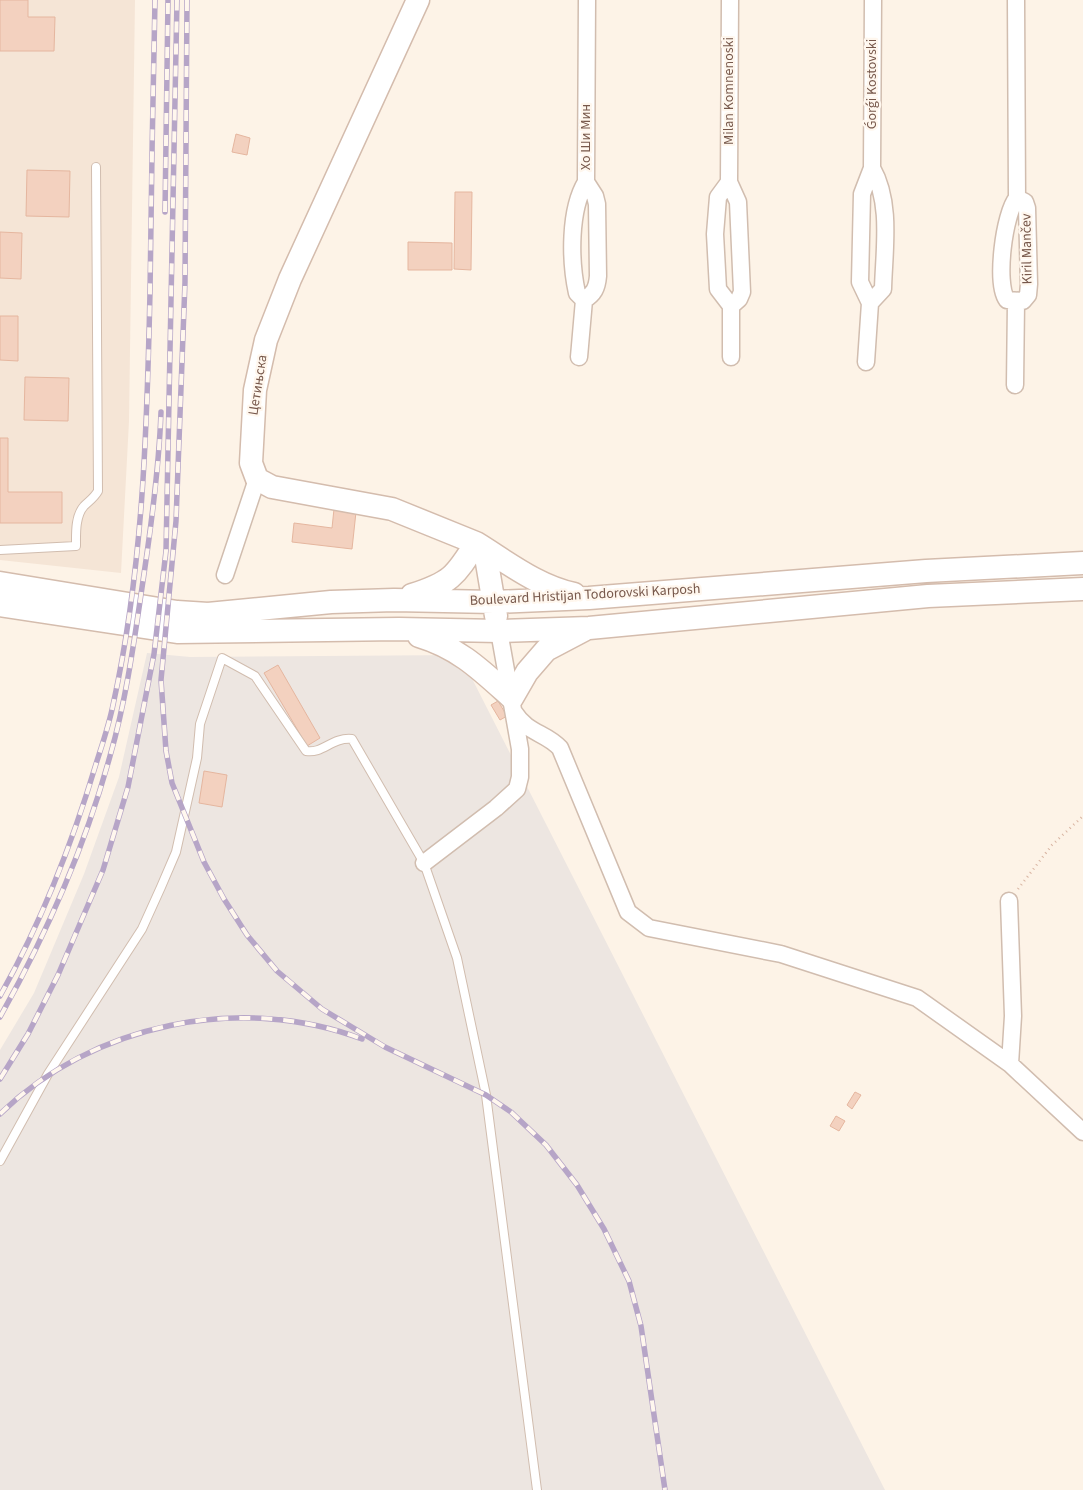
<svg xmlns="http://www.w3.org/2000/svg" width="1083" height="1490" font-family="'Source Sans 3',sans-serif">
	<style>
		.residential { fill: #f5e5d6 }
		.industrial { fill: #ede6e1 }
		.building { fill: #f3d1bf; stroke: #e5b69f }
		.lines { fill: none; stroke-linecap: round; stroke-linejoin: round }
		.lane-casing { stroke: #d1bdaf; stroke-width: 10 }
		.street-casing { stroke: #d1bdaf; stroke-width: 19 }
		.secondary-casing { stroke: #d4bcad; stroke-width: 25 }
		.path { stroke: #d8b4a1; stroke-width: 2.5; stroke-dasharray: 1 4; stroke-linecap: butt }
		.lane { stroke: #fff; stroke-width: 8 }
		.street { stroke: #fff; stroke-width: 16 }
		.secondary { stroke: #fff; stroke-width: 22 }
		.rail-casing { stroke: #b6a5c7; stroke-width: 5.5 }
		.rail { stroke: #fff7ee; stroke-width: 4; stroke-dasharray: 11; stroke-linecap: butt }
		.labels { text-anchor: middle; dominant-baseline: central; stroke-width: 4.5; stroke-linejoin: round; paint-order: stroke }
		.street-label { font-size: 14px; fill: #77584b; stroke: #fff7ee }
	</style>
	<rect width="100%" height="100%" fill="#fdf3e7"/>
	<path class="residential" d="M0,0H135L129,421L121,573L0,560Z"/>
	<path class="industrial" d="M147,653L190,657L460,655L885,1490H0V1050L34,993L84,874L119,777Z"/>
	<path class="building" d="M0,0H28V17H55L54,51H0Z
		M236,134L250,138L247,155L232,152Z
		M27,170L70,171L69,217L26,216Z
		M455,192H472L471,270L454,269Z
		M0,232L22,233L21,279L0,278Z
		M408,242L452,243V270H408Z
		M0,316H18V361L0,360Z
		M25,377L69,378L68,421L24,420Z
		M0,438H8V492H62V523H0Z
		M334,509L356,512L352,549L292,542L294,523L332,528Z
		M278,665L320,738L307,746L264,673Z
		M498,701L507,716L500,720L491,705Z
		M204,771L227,775L222,807L199,803Z
		M855,1092L861,1095L852,1109L847,1105Z
		M836,1116L845,1121L839,1131L830,1126Z"/>
	<g class="lines">
		<g class="lane-casing">
			<path id="lane" d="M0,550L76,546C76,534 75,516 84,506C89,501 94,498 98,491L96,167
				M0,1161L48,1074L142,929L161,887L176,852L197,758L200,724L222,658L255,676L306,751C323,754 332,737 352,739L424,863L457,958L486,1095L537,1490"/>
		</g>
		<g class="street-casing">
			<path id="street" d="M730,0L729,182L718,197L715,234L718,289L731,306V357
				M1016,0L1017,198C1004,213 995,284 1007,300L1023,301L1028,295L1029,284L1027,208L1025,202L1017,198
				M729,182L738,202L742,292L739,299L731,306
				M584,300L577,293C570,261 569,210 586,182L587,0
				M584,300C594,294 597,288 598,276L597,204L595,196L586,182
				M870,303L883,289C884,250 892,203 872,168
				M579,357L584,300
				M866,362L870,303L860,282L862,194L872,168L873,0
				M1015,385L1016,302
				M225,575L257,479
				M514,712C528,734 545,732 560,748L628,912L649,928L781,954L917,998L1010,1064L1083,1132
				M424,863L496,808L517,789L520,777V749L499,631
				M1009,901L1013,1016L1010,1064"/>
		</g>
		<g class="secondary-casing">
			<path id="secondary" d="M418,0L290,279L266,340L255,390L251,463L257,479L272,487L392,509L476,543L486,557L496,616
				M0,583L177,612L208,614L331,602L394,600L494,602L589,598L926,571L1083,563
				M412,595C450,583 455,577 476,543C507,562 537,586 574,594
				M0,605L177,632L399,629L499,631L589,628L928,596L1083,589
				M419,636C459,648 481,670 512,698L527,672L546,650L584,630"/>
		</g>
		<path class="path" d="M1018,889L1052,845L1083,816"/>
		<use href="#lane" class="lane"/>
		<use href="#street" class="street"/>
		<use href="#secondary" class="secondary"/>
		<g class="rail-casing">
			<path id="rail" d="M187,0L185,282L176,521L161,680L166,751L172,783L204,862L224,899L247,935L277,971L322,1009L385,1047L486,1095L511,1112L546,1145L577,1185L604,1229L629,1281L641,1326L665,1490
				M165,212L168,0
				M0,996C41,923 72,844 96,764C102,745 109,725 113,705C143,569 147,431 150,292C151,195 153,97 155,0
				M0,1017C46,935 85,847 110,756C127,697 135,635 144,574C152,520 159,467 161,412
				M0,1079L28,1034L58,975L103,870L128,787L154,654L166,551L177,0
				M0,1114C92,1024 241,993 362,1039"/>
		</g>
		<use href="#rail" class="rail"/>
	</g>
	<g class="labels">
		<g class="street-label">
			<text transform="translate(872 84) rotate(-90)">Ǵorǵi Kostovski</text>
			<text transform="translate(729 91) rotate(-90)">Milan Komnenoski</text>
			<text transform="translate(586 137) rotate(-90)">Хо Ши Мин</text>
			<text transform="translate(1027 249) rotate(-91)">Kiril Mančev</text>
			<text transform="translate(258 385) rotate(-81)">Цетињска</text>
			<text transform="translate(585 595) rotate(-3)">Boulevard Hristijan Todorovski Karposh</text>
		</g>
	</g>
</svg>
